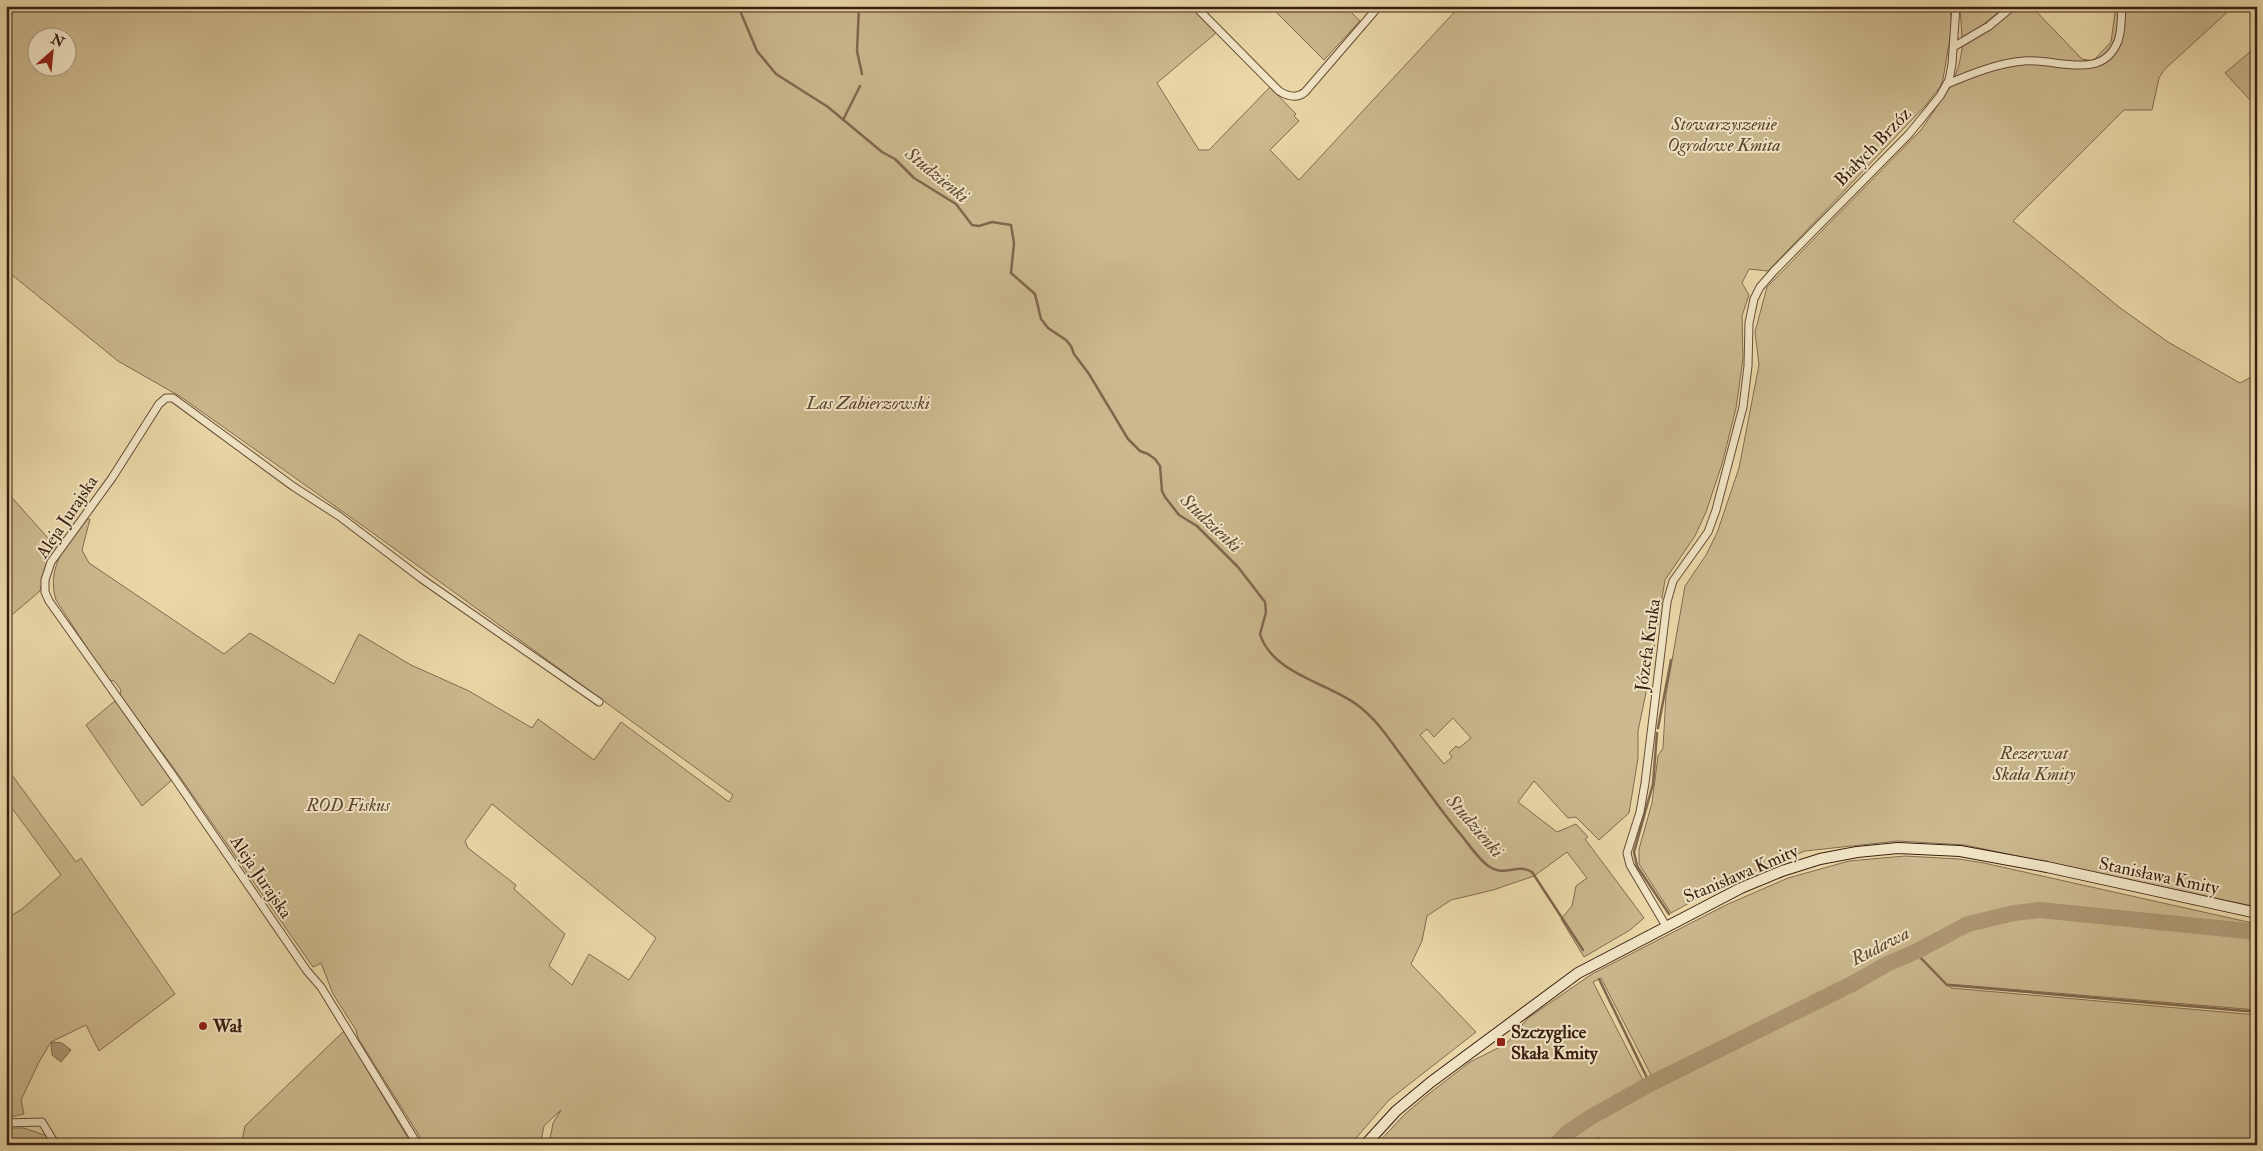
<svg xmlns="http://www.w3.org/2000/svg" width="2263" height="1151" font-family="'IM FELL Double Pica',serif">
	<style>
		.green { fill: #cbb88e; stroke: #826b50; fill-rule: evenodd }
		.water { fill: #ae9874; stroke: #80674c }
		.lines { fill: none; stroke-linecap: round; stroke-linejoin: round }
		.stream { stroke: #80674c; stroke-width: 2.5 }
		.river { stroke: #ae9874; stroke-width: 16 }
		.street-casing { stroke: #664c36; stroke-width: 9 }
		.secondary-casing { stroke: #3a1e11; stroke-width: 12 }
		.street { stroke: #f1e5c6; stroke-width: 7 }
		.secondary { stroke: #f1e5c6; stroke-width: 10 }
		.poi-dot { fill: #8f2418; stroke: #f1e5c6; stroke-width: 2 }
		.labels { text-anchor: middle; dominant-baseline: central; stroke-width: 4; stroke-linejoin: round; paint-order: stroke }
		.park-label { font-size: 18px; font-style: italic; fill: #5e4430; stroke: #f1e5c6 }
		.street-label { font-size: 18px; fill: #3a1e11; stroke: #f1e5c6 }
		.poi-label { font-size: 18px; font-weight: bold; fill: #3a1e11; stroke: #f1e5c6; text-anchor: start }
		.water-label { font-size: 19px; font-style: italic; fill: #634934; stroke: #f1e5c6 }
	</style>
	<rect width="100%" height="100%" fill="#e9d7a7"/>
	<filter id="stains"><feTurbulence type="fractalNoise" baseFrequency=".004" numOctaves="4"/><feColorMatrix values="0 0 0 0 .2 0 0 0 0 .09 0 0 0 0 .02 0 0 0 .5 -.17"/></filter>
	<radialGradient id="worn" r=".72"><stop offset=".6" stop-color="#630" stop-opacity="0"/><stop offset="1" stop-color="#630" stop-opacity=".3"/></radialGradient>
	<path class="green" d="M6,6H1190L1216,33L1157,83L1199,150H1209L1270,87L1296,114L1294,116L1299,121L1270,150L1299,180L1460,6H1950L1952,26L1943,79L1940,87L1926,105L1768,271L1749,269L1742,283L1749,295L1742,316L1743,359L1736,408L1722,464L1706,512L1695,536L1665,580L1649,678L1638,731V758L1629,813L1599,840L1576,817L1568,818L1534,781L1518,802L1557,832L1576,824L1588,837L1585,839L1644,918L1630,930L1584,957L1561,919L1572,906L1576,886L1587,878L1567,852L1534,876L1493,890L1451,900L1427,916L1422,941L1411,964L1476,1032L1389,1100L1350,1145H549L553,1123L561,1110L544,1126L540,1145H425L358,1038L356,1030L333,994L321,963L313,967L173,767L120,696L121,690L114,681L108,680L56,600C46,567 66,546 84,519H90L82,550L89,563L224,654L250,633L334,684L359,634L411,665L469,691L532,728L538,719L594,760L621,722L729,802L733,795L370,531L181,397L118,361L6,270ZM38,38H68V68H38ZM1453,718L1471,738L1459,748L1456,746L1449,753L1452,757L1444,764L1420,735L1427,729L1434,737ZM492,804L656,938L629,980L589,954L572,985L549,966L565,934L514,889L516,885L468,848L465,841Z
		M1273,6H1345L1360,21L1324,60L1272,8Z
		M1960,6H2006L1970,35L1962,37Z
		M2018,6H2031L2082,59L2093,61L2111,42L2116,6H2234L2164,70L2159,78L2152,110H2124L2013,221L2119,307L2168,342L2240,383L2257,374V907L1965,845L1898,841L1805,851L1720,886L1671,913L1639,864V849L1652,803L1658,756L1663,748L1666,695L1685,586L1706,555L1717,533L1739,468L1759,365L1755,332L1767,287L1921,130L1952,84L1959,65L1963,44L1994,24Z
		M2257,46V96L2251,101L2225,73Z
		M6,491L56,547L47,563L40,591L6,620Z
		M116,700L172,780L142,806L86,725Z
		M6,767L76,862L81,858L175,994L99,1051L86,1025L51,1042L39,1062L21,1100L24,1114L6,1118V919L22,909L61,875L6,800Z
		M1905,856L1959,859L1984,863L2257,924V1010L1948,984L1951,988L2257,1015V1145H1600L1602,1140L1598,1137L1591,1145H1376L1404,1115L1426,1096L1470,1062L1506,1044L1528,1018L1592,974L1726,905L1788,878L1849,861ZM1601,978L1651,1075L1643,1080L1593,982Z
		M344,1031L412,1145H241L245,1126Z
		M6,1128H24L47,1136L53,1145H6Z"/>
	<path class="water" d="M51,1042L62,1043L71,1050L61,1062L52,1055Z"/>
	<g class="lines">
		<path class="stream" d="M738,6L757,51L776,74L828,107L882,152L895,159L914,178L956,204L972,225L979,226L992,222L1011,225L1014,243L1011,273L1035,294L1041,319L1048,328L1066,340L1071,346L1074,354L1089,374L1128,439L1140,451L1148,454L1155,459L1160,466L1162,491L1165,497L1179,515L1197,526L1238,567L1265,602L1266,612L1260,634C1272,673 1325,682 1356,704C1374,717 1385,733 1398,751C1420,780 1439,809 1462,836C1470,846 1477,857 1487,865C1505,879 1516,862 1532,872L1583,950
			M859,6L857,51L862,74
			M843,120L860,86
			M1658,728L1671,660
			M1657,733L1653,784L1634,852L1637,866L1669,914
			M1915,952L1947,985L2257,1012
			M1599,979L1650,1084"/>
		<path class="river" d="M1556,1145L1567,1133L1591,1117L1650,1084L1852,984L1887,964L1915,952L1968,924L2014,913L2040,910L2257,932"/>
		<g class="street-casing">
			<path id="street" d="M1195,6L1279,91C1287,96 1297,99 1305,92L1379,6
				M1955,46L1989,26L2013,6
				M1947,84C1971,74 1998,63 2024,61C2056,58 2102,82 2118,41C2122,31 2121,17 2122,6
				M1666,926L1630,865L1627,853L1640,812L1645,783L1667,602L1673,581L1708,532L1716,510L1743,407L1748,366L1749,323L1754,299L1760,287L1774,271L1909,134L1940,96L1949,80L1952,64L1956,6
				M6,1123L42,1122L56,1145
				M418,1145L321,987L307,971L176,780L49,601L45,592V580L51,562L112,478L159,404L166,398H173L294,487L339,516L422,579L599,702"/>
		</g>
		<g class="secondary-casing">
			<path id="secondary" d="M1365,1145L1396,1111L1431,1082L1578,973L1741,888L1782,871L1820,859L1857,852L1898,848L1960,851L2047,867L2257,913"/>
		</g>
		<use href="#street" class="street"/>
		<use href="#secondary" class="secondary"/>
	</g>
	<g class="poi-dot">
		<circle cx="203" cy="1026" r="5"/>
		<rect x="1496" y="1037" width="10" height="10" rx="2.5"/>
	</g>
	<g class="labels">
		<g class="park-label">
			<text x="1724" y="124">Stowarzyszenie<tspan x="1724" dy="21">Ogrodowe Kmita</tspan></text>
			<text x="868" y="403">Las Zabierzowski</text>
			<text x="2034" y="753">Rezerwat<tspan x="2034" dy="21">Skała Kmity</tspan></text>
			<text x="348" y="805">ROD Fiskus</text>
		</g>
		<g class="street-label">
			<text transform="translate(1873 147) rotate(-46)">Białych Brzóz</text>
			<text transform="translate(67 517) rotate(-56)">Aleja Jurajska</text>
			<text transform="translate(1648 645) rotate(-82)">Józefa Kruka</text>
			<text transform="translate(1741 874) rotate(-23)">Stanisława Kmity</text>
			<text transform="translate(2159 876) rotate(12)">Stanisława Kmity</text>
			<text transform="translate(261 877) rotate(56)">Aleja Jurajska</text>
		</g>
		<g class="poi-label">
			<text x="213" y="1026">Wał</text>
			<text x="1511" y="1032">Szczyglice<tspan x="1511" dy="21">Skała Kmity</tspan></text>
		</g>
		<g class="water-label">
			<text transform="translate(937 175) rotate(39)">Studzienki</text>
			<text transform="translate(1211 523) rotate(43)">Studzienki</text>
			<text transform="translate(1475 826) rotate(49)">Studzienki</text>
			<text transform="translate(1880 946) rotate(-27)">Rudawa</text>
		</g>
	</g>
	<rect width="2263" height="1151" fill="none" stroke="#e9d7a7" stroke-width="25"/>
	<rect x="8" y="8" width="2248" height="1136" fill="none" stroke="#3a1e11" stroke-width="2.5"/>
	<rect x="12" y="12" width="2238" height="1126" fill="none" stroke="#3a1e11"/>
	<g transform="translate(52 52) rotate(27)"><circle r="24" fill="#f1e5c6" stroke="#a8957e"/>
	<path d="M0-4L9 19L0 12L-9 19Z" fill="#8f2418"/>
	<text y="-8" font-size="14" font-weight="bold" text-anchor="middle" fill="#3a1e11">N</text>
	</g>
	<rect width="100%" height="100%" filter="url(#stains)"/>
	<rect width="100%" height="100%" fill="url(#worn)"/>
</svg>
